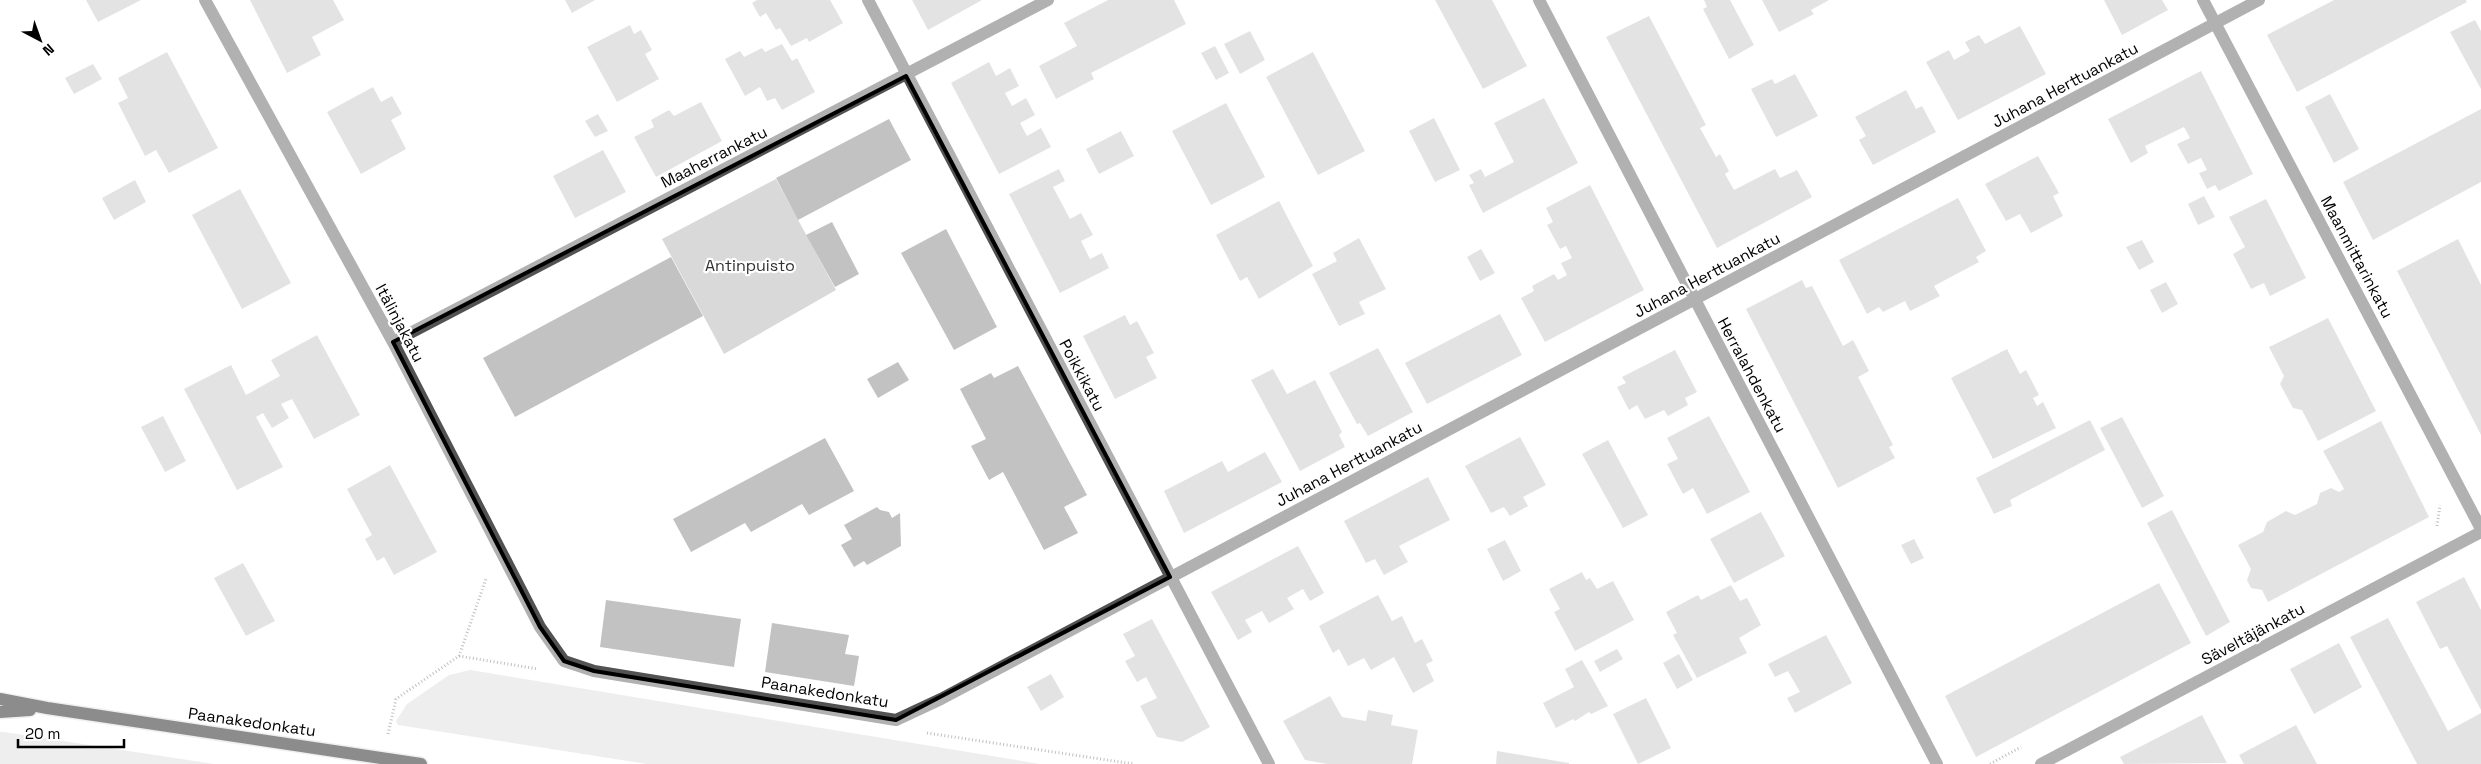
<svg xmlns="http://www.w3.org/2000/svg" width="2481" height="764" font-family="'Space Grotesk',sans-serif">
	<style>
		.green { fill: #d9d9d9 }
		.building { fill: #c2c2c2 }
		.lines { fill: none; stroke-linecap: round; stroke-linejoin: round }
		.major-casing { stroke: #dbdbdb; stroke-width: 15 }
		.path { stroke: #747474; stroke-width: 3; stroke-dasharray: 1 2.5; stroke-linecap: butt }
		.minor { stroke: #525252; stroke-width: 12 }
		.major { stroke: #000; stroke-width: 12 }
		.marked { fill: none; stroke: #000; stroke-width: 4; stroke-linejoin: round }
		.labels { text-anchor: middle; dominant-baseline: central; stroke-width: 4.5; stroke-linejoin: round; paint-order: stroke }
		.street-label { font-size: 16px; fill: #000; stroke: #fff }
		.park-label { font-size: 16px; fill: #303030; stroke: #fff }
	</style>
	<rect width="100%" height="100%" fill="#fff"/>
	<path class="green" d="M776,179L836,290L724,354L662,239Z
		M470,670L1040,764H647L398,725L396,721L407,704L449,675Z
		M0,732H4L214,764H0Z"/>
	<path class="building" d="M86,0H141L98,22Z
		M250,0H333L344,20L312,37L321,55L287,73Z
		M565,0H595L572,13Z
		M757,0H830L843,23L809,42L807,38L791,46L780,28L776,30L766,13L760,17L752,3Z
		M912,0H982L928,30Z
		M1108,0H1174L1186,24L1091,73L1094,79L1056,99L1039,66L1077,46L1064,23Z
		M1435,0H1492L1527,66L1483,89Z
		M1704,0H1730L1754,45L1729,59L1703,9L1707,7Z
		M1762,0H1829L1811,10L1814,14L1779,32Z
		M2104,0H2162L2168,10L2122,35Z
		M2334,0H2466L2467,2L2297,92L2267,35Z
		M1649,16L1706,125L1700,128L1716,157L1720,154L1729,171L1725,174L1734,190L1775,169L1780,178L1797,170L1812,197L1717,248L1606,37Z
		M2475,20L2481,31V89L2450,32Z
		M630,25L634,34L641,30L652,50L645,54L659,79L617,102L587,47Z
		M2020,26L2046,74L1958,120L1926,62L1949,50L1954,60L1970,51L1965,42L1979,35L1985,44Z
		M1250,31L1265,60L1240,74L1224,44Z
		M782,44L792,61L797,58L815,92L782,110L775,98L767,101L760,87L745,96L725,59L740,51L744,57L762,48L765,52Z
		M1215,46L1229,73L1216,80L1201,53Z
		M167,52L218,148L169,173L156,150L145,156L118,103L128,98L118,78Z
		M1313,52L1365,151L1318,175L1266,77Z
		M989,62L996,76L1010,68L1019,86L1005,93L1012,106L1026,98L1035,115L1020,123L1027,136L1041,128L1051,147L999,174L951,83Z
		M93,64L102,79L74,94L65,78Z
		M2201,71L2253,174L2219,191L2215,185L2207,189L2199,173L2207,170L2201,158L2188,164L2177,144L2190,138L2184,127L2145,146L2148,153L2131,163L2108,119Z
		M1795,74L1818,116L1776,137L1751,89L1772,79L1775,84Z
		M373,87L381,102L392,96L402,114L391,120L406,149L361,174L327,112Z
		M1906,90L1916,109L1922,106L1936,132L1873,165L1859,140L1866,136L1855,117Z
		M2330,94L2359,149L2334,163L2305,107Z
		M1544,98L1578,163L1483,213L1469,185L1474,183L1469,175L1481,169L1485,177L1514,162L1494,123Z
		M701,102L722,141L656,177L634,137L654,127L651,120L669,110L674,116Z
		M1226,103L1265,177L1211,205L1172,131Z
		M2481,109V182L2373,240L2343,182Z
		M598,114L608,131L595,137L585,121Z
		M1434,118L1460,170L1435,182L1409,131Z
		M889,119L911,160L798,220L776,178Z
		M1121,131L1134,156L1099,174L1086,149Z
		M603,150L626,192L575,218L553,176Z
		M2038,156L2059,193L2053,196L2063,216L2031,233L2020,214L2006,221L1985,184Z
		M1059,169L1065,181L1053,187L1070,219L1081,213L1093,235L1081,241L1090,259L1102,253L1109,268L1060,293L1009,194Z
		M135,180L146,202L114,220L102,198Z
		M1590,185L1644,290L1545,342L1521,298L1534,291L1532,286L1554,274L1558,280L1567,275L1561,263L1572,258L1566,246L1560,249L1547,225L1553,222L1546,208Z
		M240,189L291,283L242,309L192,215Z
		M2204,196L2215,217L2198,225L2188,204Z
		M1958,198L1986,251L1976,257L1979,262L1934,286L1940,296L1910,311L1905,301L1883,312L1879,307L1867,314L1839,260Z
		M2266,199L2306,278L2270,296L2264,283L2251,289L2233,254L2245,247L2229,217Z
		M1279,201L1313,266L1259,299L1247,277L1240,281L1216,235Z
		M832,222L859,274L835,287L806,235Z
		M946,229L997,327L954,350L901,253Z
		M1359,238L1386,289L1359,302L1365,314L1339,326L1312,274L1337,261L1333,253Z
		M2458,239L2481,285V435L2397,271Z
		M2142,240L2154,262L2139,270L2126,247Z
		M1481,249L1495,273L1480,281L1467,257Z
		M671,257L703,316L515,417L483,358Z
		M1802,280L1806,288L1812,286L1843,346L1853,340L1869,371L1858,377L1893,445L1889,447L1895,458L1838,488L1746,309Z
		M2166,282L2178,304L2162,313L2150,290Z
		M1500,314L1522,355L1427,404L1405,363Z
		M1125,315L1130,325L1137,321L1154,353L1146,357L1157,378L1115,399L1083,336Z
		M2328,318L2376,411L2318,441L2302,410L2293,408L2280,384L2284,376L2269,347Z
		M317,335L360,415L314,439L292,399L281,404L289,418L272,428L263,413L256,417L283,467L237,490L184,389L231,365L246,395L280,376L271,360Z
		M1378,348L1413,412L1368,436L1360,423L1357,424L1329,373Z
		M2007,349L2020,374L2026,370L2039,395L2033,398L2037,406L2043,402L2056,428L1993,459L1951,378Z
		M1675,350L1697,392L1685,398L1688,405L1668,416L1664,410L1645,419L1637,405L1629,410L1617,387L1626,383L1622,377Z
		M898,362L909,380L878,398L867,379Z
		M1018,366L1087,495L1064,507L1078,533L1044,550L1003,472L989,480L971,446L986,439L960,389L991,373L994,378Z
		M1273,369L1287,394L1315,380L1342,432L1339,435L1345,447L1300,471L1251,380Z
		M163,416L186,461L165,472L141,427Z
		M1709,416L1750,492L1707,514L1693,488L1683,494L1667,464L1678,459L1667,438Z
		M2122,417L2164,496L2142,508L2100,428Z
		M2090,420L2105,450L2010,500L2012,506L1994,514L1976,478Z
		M2381,421L2429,517L2268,602L2262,590L2251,588L2247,580L2251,569L2238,545L2263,532L2267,522L2286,511L2295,515L2317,504L2320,493L2331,488L2339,492L2344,489L2323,451Z
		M1520,437L1546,485L1523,497L1528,506L1510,516L1504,507L1491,513L1465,466Z
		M825,438L854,491L809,515L802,504L751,532L745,523L691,552L673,519Z
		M1608,440L1648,515L1623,528L1582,454Z
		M1265,452L1282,482L1184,533L1164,491L1222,461L1228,472Z
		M390,465L437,552L394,575L384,557L377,561L365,539L372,535L347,489Z
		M1428,477L1450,520L1399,546L1408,562L1384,575L1375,559L1366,563L1344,521Z
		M877,507L880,510L889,512L892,518L900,513L901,546L867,565L864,561L854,567L841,545L852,539L844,525Z
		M2172,510L2230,622L2206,636L2147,523Z
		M1761,512L1785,556L1734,583L1710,539Z
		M1914,539L1924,558L1911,564L1901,545Z
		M1505,540L1521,571L1503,581L1487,549Z
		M1298,546L1324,593L1310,601L1303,589L1287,598L1294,609L1269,623L1262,611L1245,620L1252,632L1238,640L1211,592Z
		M243,563L275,621L246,636L214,578Z
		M1582,572L1586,580L1590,578L1597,589L1613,581L1634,620L1575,651L1554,612L1560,609L1549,589Z
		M2464,577L2481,610V710L2447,646L2440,649L2416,602Z
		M2159,583L2191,643L1976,757L1945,696Z
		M1731,585L1740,601L1747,598L1761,625L1739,638L1747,653L1697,678L1673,635L1677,633L1666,612L1698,595L1701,600Z
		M1378,595L1392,621L1402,616L1415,643L1422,639L1433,661L1426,664L1434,681L1413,693L1394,657L1371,670L1364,658L1348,666L1339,649L1333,653L1319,626Z
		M606,600L741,619L734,667L600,647Z
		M2388,618L2448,731L2481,713V764H2417L2350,637Z
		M1152,619L1210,727L1182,742L1157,737L1140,706L1157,698L1146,677L1137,682L1125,661L1135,656L1123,634Z
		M772,623L849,635L845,654L859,656L854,686L765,672Z
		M1826,635L1852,683L1795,713L1787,698L1800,692L1788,671L1775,677L1768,664Z
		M2339,643L2362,687L2314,714L2290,669Z
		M1617,649L1623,659L1600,672L1594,661Z
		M1679,654L1693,680L1677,689L1663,663Z
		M1582,660L1608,706L1591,714L1589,712L1575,721L1573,719L1556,728L1543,703L1574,687L1565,669Z
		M1051,674L1064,697L1041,711L1027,687Z
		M1330,696L1342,717L1366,721L1368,710L1393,715L1391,725L1418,730L1412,764H1327L1305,760L1283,721Z
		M1646,698L1671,748L1638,764L1613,714Z
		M2202,715L2227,763L2124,764L2120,757Z
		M2296,725L2317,764H2244L2239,755Z
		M1497,751L1569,763V764H1496Z"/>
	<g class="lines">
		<g class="major-casing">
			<path id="major" d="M0,699L47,708L421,764
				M0,712L30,710"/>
		</g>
		<path class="path" d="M2437,526L2440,505
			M459,656L538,669
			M927,733L1134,764
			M388,734L396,699L459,656L486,579
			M1990,764L2021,747"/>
		<path class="minor" d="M205,0L393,342L540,627L564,661L594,671L896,720L941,699L2259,0
			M868,0L1269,764
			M1539,0L1937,764
			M2203,0L2481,529
			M393,342L1048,0
			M2041,764L2481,532"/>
		<use href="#major" class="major"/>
	</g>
	<path d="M0 0H2481V764H0ZM906,76L1170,577L896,720L594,671L564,661L540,627L393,342Z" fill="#fff" fill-opacity=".55" fill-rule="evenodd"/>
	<path class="marked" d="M906,76L1170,577L896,720L594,671L564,661L540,627L393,342Z"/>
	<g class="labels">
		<g class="street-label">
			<text transform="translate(2065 85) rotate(-28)">Juhana Herttuankatu</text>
			<text transform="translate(714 157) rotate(-27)">Maaherrankatu</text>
			<text transform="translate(2357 257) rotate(62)">Maanmittarinkatu</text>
			<text transform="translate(1707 275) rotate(-28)">Juhana Herttuankatu</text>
			<text transform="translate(400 323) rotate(62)">Itälinjakatu</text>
			<text transform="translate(1082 375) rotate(62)">Poikkikatu</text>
			<text transform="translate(1752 375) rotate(62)">Herralahdenkatu</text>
			<text transform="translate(1349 464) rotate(-28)">Juhana Herttuankatu</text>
			<text transform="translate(2253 634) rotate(-28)">Säveltäjänkatu</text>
			<text transform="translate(825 692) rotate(9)">Paanakedonkatu</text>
			<text transform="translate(252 722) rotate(8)">Paanakedonkatu</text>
		</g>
		<g class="park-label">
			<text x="750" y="265">Antinpuisto</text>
		</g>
	</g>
	<g transform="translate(40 40) rotate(139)" stroke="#ffffff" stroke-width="4" paint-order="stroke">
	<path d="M0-4L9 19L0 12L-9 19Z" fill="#000000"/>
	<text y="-8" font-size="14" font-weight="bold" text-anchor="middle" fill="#000000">N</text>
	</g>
	<path d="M18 739v8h106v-8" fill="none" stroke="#000000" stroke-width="2.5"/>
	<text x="25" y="739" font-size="15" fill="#000000" stroke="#ffffff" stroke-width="4" paint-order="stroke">20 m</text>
</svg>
